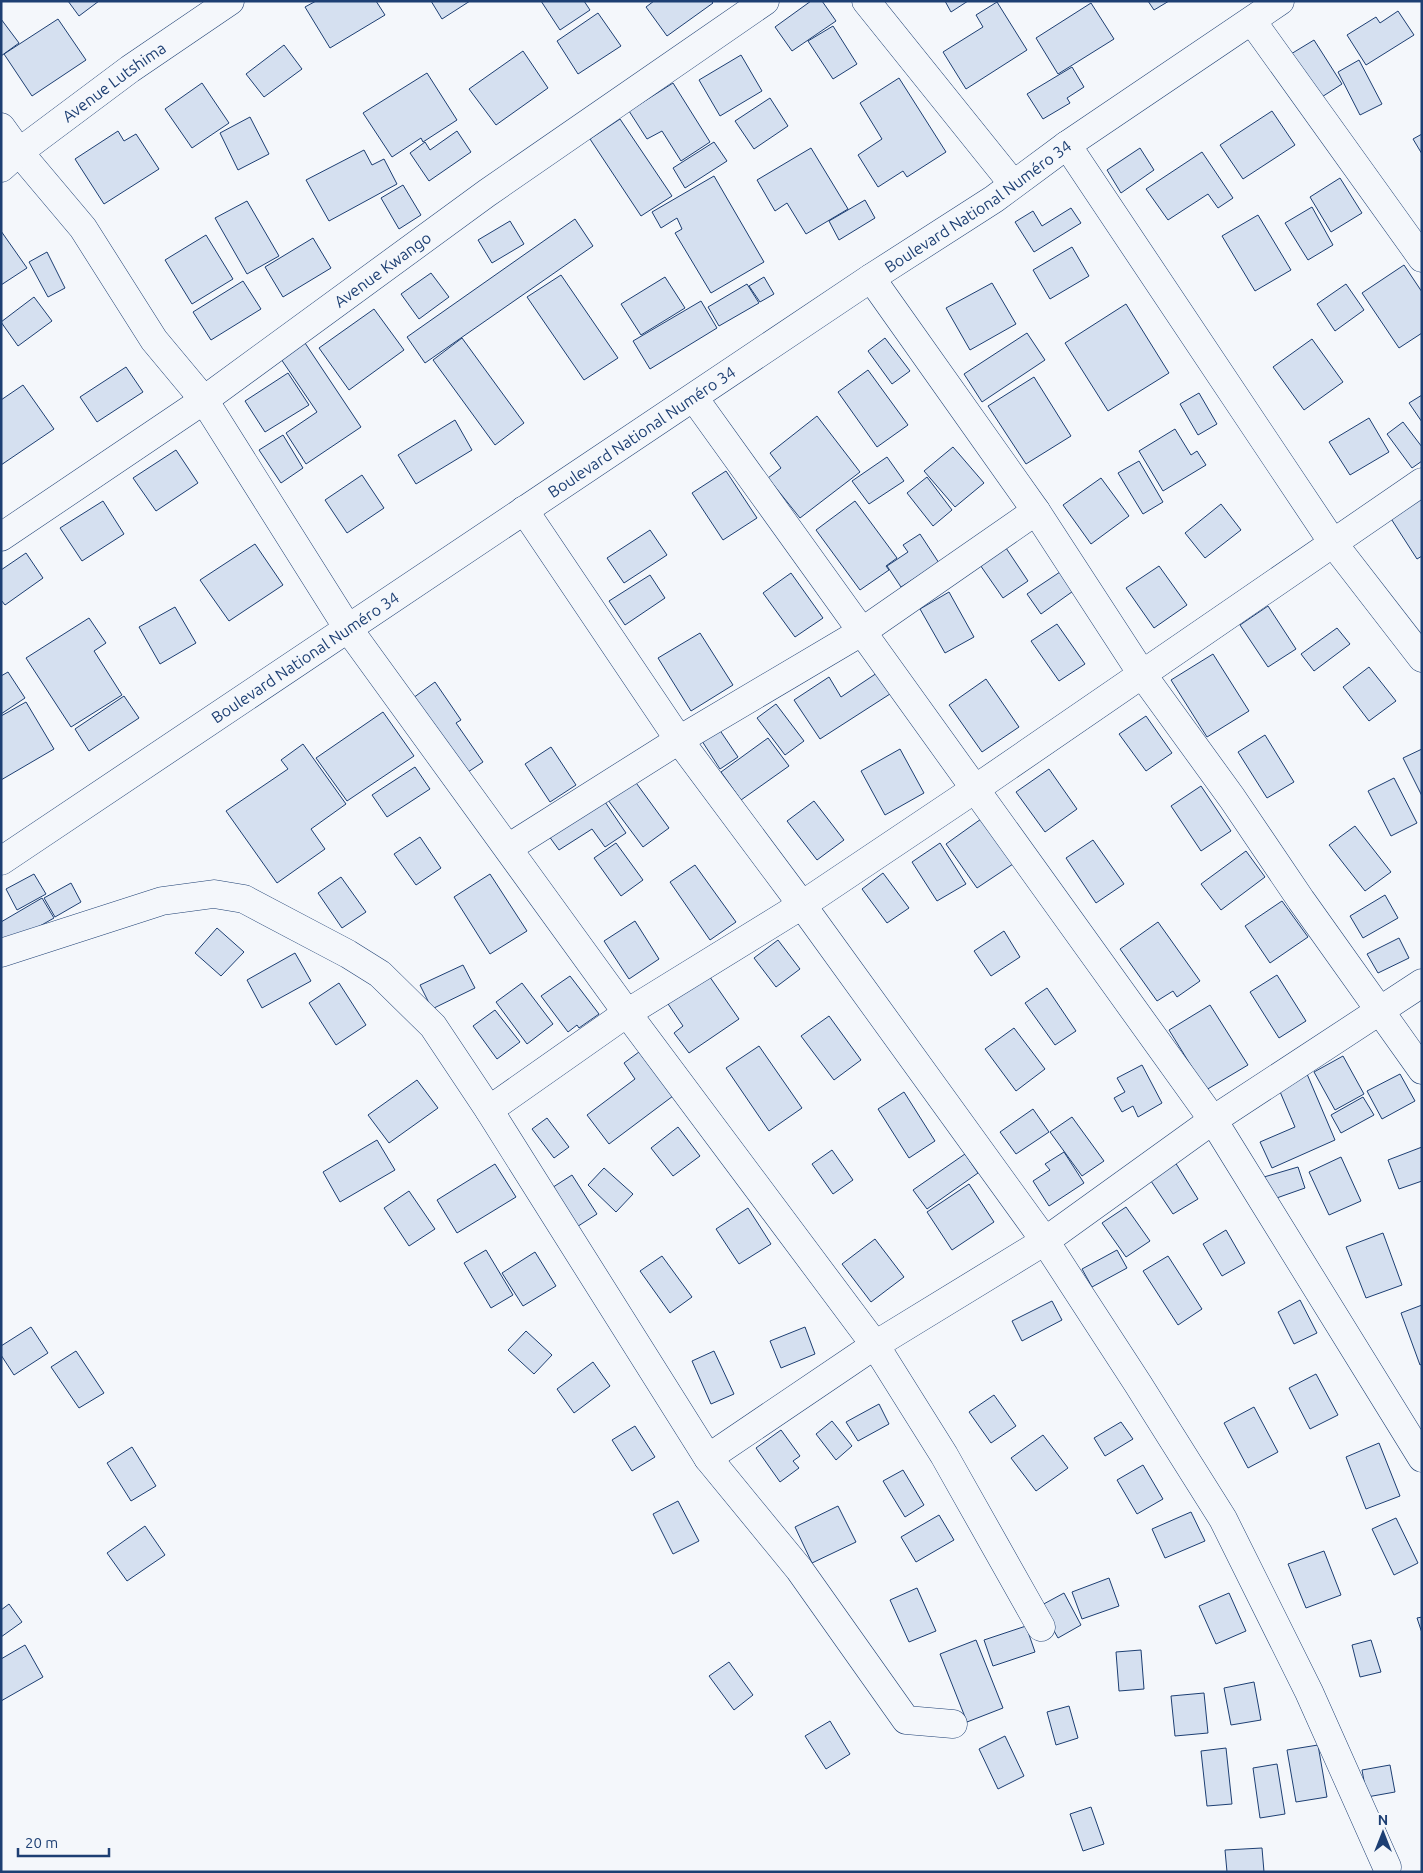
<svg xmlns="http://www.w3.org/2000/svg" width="1423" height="1873" font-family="Ubuntu,sans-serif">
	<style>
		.building { fill: #d5e0f0; stroke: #1d3f73 }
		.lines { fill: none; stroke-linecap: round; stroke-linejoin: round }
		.minor-casing { stroke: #1d3f73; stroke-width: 29 }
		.major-casing { stroke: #1d3f73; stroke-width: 29 }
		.minor { stroke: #f4f7fb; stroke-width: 28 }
		.major { stroke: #f4f7fb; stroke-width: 28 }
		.labels { text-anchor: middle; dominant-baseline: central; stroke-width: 4; stroke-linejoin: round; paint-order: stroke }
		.street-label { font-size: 16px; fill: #1d3f73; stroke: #f4f7fb }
	</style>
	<rect width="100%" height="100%" fill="#f4f7fb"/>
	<path class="building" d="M68,1H99L79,16Z
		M316,1H376L385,15L330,48L305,7Z
		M431,1H470L442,19Z
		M541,1H584L590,10L560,30Z
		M654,1H711L713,3L667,36L646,7Z
		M811,1H822L836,21L792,51L775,27Z
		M945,1H968L951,12Z
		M1148,1H1169L1154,10Z
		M997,2L1027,50L966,89L943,52L983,27L976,15Z
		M1091,3L1114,39L1058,74L1036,38Z
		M1398,11L1414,35L1366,65L1347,35L1376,17L1380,23Z
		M598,13L621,46L578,74L557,41Z
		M1,19L19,43L1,56Z
		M58,19L86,60L32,96L4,54Z
		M833,26L857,64L833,79L808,41Z
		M1314,40L1342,84L1314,102L1286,57Z
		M284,45L302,69L264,97L246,74Z
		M523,51L548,88L496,125L469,89Z
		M741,55L762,91L720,116L699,80Z
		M1359,60L1382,104L1360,115L1338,72Z
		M1072,67L1084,87L1067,98L1070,103L1043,119L1027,94Z
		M427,73L457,120L423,142L421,138L392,157L363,113Z
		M899,78L946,152L907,177L903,171L878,187L858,155L882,139L860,103Z
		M202,83L229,123L192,148L165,109Z
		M673,83L710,142L681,161L662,131L647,139L629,111Z
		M770,98L788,126L754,149L735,121Z
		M1272,111L1295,145L1243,179L1220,145Z
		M250,117L269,154L238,170L220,133Z
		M620,119L672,196L641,216L590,139Z
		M118,131L124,141L136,134L159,169L104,204L75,159Z
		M457,131L471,152L429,181L410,153L425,142L430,150Z
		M1422,134V154L1413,139Z
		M714,142L727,161L685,188L673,168Z
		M811,148L848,209L806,234L787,203L775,211L757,180Z
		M1140,148L1154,170L1121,193L1107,170Z
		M364,150L372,165L384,159L397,184L329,221L306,180Z
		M1202,152L1233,198L1218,208L1208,194L1168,220L1146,189Z
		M714,176L764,262L711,293L675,233L682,229L677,218L661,228L652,212Z
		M1340,178L1362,213L1331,232L1310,197Z
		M403,185L421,215L399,229L381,198Z
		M865,200L875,218L839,240L829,221Z
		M247,201L279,256L247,274L215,218Z
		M1312,207L1333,245L1308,260L1285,223Z
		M1071,208L1081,223L1034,252L1015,222L1033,211L1042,226Z
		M1258,215L1291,270L1255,291L1222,236Z
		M575,219L593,246L425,363L407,337Z
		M510,221L524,244L492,263L478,240Z
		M1,231L27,268L1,285Z
		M206,235L233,279L192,304L165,260Z
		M313,238L331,268L283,297L265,267Z
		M1072,247L1089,276L1050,299L1033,270Z
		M47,252L65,288L48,297L29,262Z
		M1404,265L1422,292V333L1399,348L1362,293Z
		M431,273L449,297L419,319L401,294Z
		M561,275L618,358L584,380L527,297Z
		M665,277L685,308L641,335L621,304Z
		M764,277L774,294L760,302L749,286Z
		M243,281L261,309L211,340L193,312Z
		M992,283L1016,324L970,350L946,308Z
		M747,284L759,303L719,326L708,307Z
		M1346,284L1364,310L1335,331L1317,304Z
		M34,297L52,321L18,346L1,322Z
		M701,301L717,328L650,369L633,341Z
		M1126,304L1169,373L1108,411L1065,343Z
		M374,309L404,350L349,390L319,348Z
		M1027,333L1045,360L982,402L964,374Z
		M462,338L524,423L495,445L433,360Z
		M885,338L910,371L892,384L868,351Z
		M1312,339L1343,382L1304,410L1273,367Z
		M305,343L361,427L306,464L286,433L317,412L281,359Z
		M126,367L143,392L97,422L80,397Z
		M868,370L908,425L877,447L838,392Z
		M288,373L309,405L265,432L245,401Z
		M1034,377L1071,436L1026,464L988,406Z
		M23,385L54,429L1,465V400Z
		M1199,393L1217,424L1198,435L1180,404Z
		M1422,395V422L1409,403Z
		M817,416L860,472L800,518L768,478L781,468L770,453Z
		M1369,418L1389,452L1350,475L1329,442Z
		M455,420L472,450L416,484L398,455Z
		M1403,422L1422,447V461L1412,468L1387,434Z
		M1175,429L1191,455L1197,451L1206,465L1163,491L1139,451Z
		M283,435L303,468L281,483L259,450Z
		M953,447L984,483L955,507L924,471Z
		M176,450L198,483L156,511L133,478Z
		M887,457L904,481L869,504L852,481Z
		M1139,461L1163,502L1143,514L1118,473Z
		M726,471L757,518L723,540L692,493Z
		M362,475L384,508L347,533L325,500Z
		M927,477L952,510L933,526L907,493Z
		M1101,478L1129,516L1091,544L1063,505Z
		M1422,493V556L1417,559L1388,514Z
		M103,501L124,534L82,561L60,528Z
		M855,501L897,558L886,566L889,570L860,590L816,530Z
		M1221,504L1241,530L1205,558L1185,533Z
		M650,530L667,555L624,583L607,558Z
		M920,534L939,563L901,587L887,566L908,552L903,545Z
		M255,544L283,585L229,621L200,580Z
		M1004,545L1028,581L1003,598L978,562Z
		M26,553L43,578L5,605L1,600V570Z
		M1159,566L1187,605L1154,628L1126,588Z
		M1063,570L1076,589L1041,614L1027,594Z
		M791,573L823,618L795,637L763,593Z
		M650,575L665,598L625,625L609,601Z
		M949,592L974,637L945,653L920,609Z
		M1268,606L1296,649L1268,667L1240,625Z
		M175,607L196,643L160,664L139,627Z
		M89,618L106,643L94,651L122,695L71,727L26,658Z
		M1057,624L1085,664L1059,681L1031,641Z
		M1337,628L1350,644L1314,671L1301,654Z
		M700,633L733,685L691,711L658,658Z
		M1213,654L1249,711L1207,737L1171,680Z
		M1369,667L1396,701L1369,721L1343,687Z
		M8,672L25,698L1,714V676Z
		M877,673L890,694L820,739L794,700L829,677L841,697Z
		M986,679L1019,727L982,752L949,705Z
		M435,682L461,720L456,723L483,762L465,774L413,698Z
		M124,696L139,718L89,751L75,729Z
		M26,702L54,749L1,780V716Z
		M776,704L804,741L785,755L757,718Z
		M383,712L414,756L347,801L316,758Z
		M1146,716L1172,753L1146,771L1119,734Z
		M719,729L738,757L720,769L702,741Z
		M1265,735L1294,782L1267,798L1238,752Z
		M768,738L789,766L741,800L721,772Z
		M303,744L346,804L311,829L325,849L277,883L226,811L288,769L281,760Z
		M551,747L576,785L550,802L525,764Z
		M900,749L924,793L885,815L861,771Z
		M1422,749V796L1403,758Z
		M415,767L430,789L387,817L372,795Z
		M1049,769L1077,809L1045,832L1016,792Z
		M1394,778L1417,823L1391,836L1368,791Z
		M634,780L669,828L643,847L608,800Z
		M1201,786L1231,831L1201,851L1171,806Z
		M601,796L626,833L605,847L592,829L559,850L546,832Z
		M814,801L844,840L817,860L787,821Z
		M981,819L1013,864L977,888L946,844Z
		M1355,826L1391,872L1365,891L1329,845Z
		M420,837L441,868L416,885L394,854Z
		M1093,840L1124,884L1096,903L1066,858Z
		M616,843L643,880L621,896L594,858Z
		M940,843L966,884L937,901L912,862Z
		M1246,851L1265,877L1221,910L1201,884Z
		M695,865L736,922L710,940L670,882Z
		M883,873L909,908L887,923L862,889Z
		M34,874L46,894L17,910L6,889Z
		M490,874L527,931L490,954L454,897Z
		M341,877L366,912L342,928L318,893Z
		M71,883L81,902L55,917L44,898Z
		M1385,895L1398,918L1363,938L1350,916Z
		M42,898L54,918L1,948V922Z
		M1282,901L1308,937L1270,963L1245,926Z
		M635,921L659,959L629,979L604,941Z
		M1158,922L1200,981L1177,997L1173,991L1157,1001L1120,949Z
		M217,928L244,952L221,976L195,953Z
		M1004,931L1020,957L991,976L974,951Z
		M1399,938L1409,958L1378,973L1367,954Z
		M778,940L800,969L776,987L754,958Z
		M295,953L311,981L262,1008L247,980Z
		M463,965L475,988L432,1009L420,985Z
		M705,970L739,1019L689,1053L674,1033L683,1026L664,998Z
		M1277,975L1306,1021L1279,1038L1250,992Z
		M570,976L599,1014L579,1028L577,1025L568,1032L541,996Z
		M339,983L366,1025L336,1045L309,1003Z
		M522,983L553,1024L527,1044L496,1002Z
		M1047,988L1076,1031L1055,1045L1025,1003Z
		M1210,1005L1248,1065L1206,1090L1169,1030Z
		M495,1010L520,1042L497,1059L473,1026Z
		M829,1016L861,1060L834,1080L801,1036Z
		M1014,1028L1045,1069L1016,1091L985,1049Z
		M759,1046L802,1108L769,1131L726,1068Z
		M639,1052L673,1096L609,1144L587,1115L635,1079L624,1063Z
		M1343,1056L1364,1094L1335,1110L1314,1072Z
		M1142,1065L1162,1103L1138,1117L1133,1106L1122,1112L1114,1098L1125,1092L1117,1078Z
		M1307,1074L1335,1140L1272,1168L1260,1142L1295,1127L1278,1087Z
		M1400,1074L1415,1101L1382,1119L1367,1091Z
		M417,1080L438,1108L389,1143L368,1115Z
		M904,1092L935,1141L909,1158L878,1109Z
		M1363,1097L1374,1115L1341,1133L1331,1115Z
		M1033,1109L1049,1132L1016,1154L1000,1132Z
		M1072,1117L1104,1161L1082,1176L1050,1132Z
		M547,1118L569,1147L554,1158L532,1129Z
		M678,1127L700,1156L673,1176L651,1148Z
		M377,1140L395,1170L340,1202L323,1172Z
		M1422,1147V1181L1399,1189L1388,1160Z
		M832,1150L853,1180L833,1194L812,1164Z
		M1064,1152L1084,1183L1049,1206L1033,1181L1050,1170L1045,1164Z
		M965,1154L978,1173L927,1209L913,1190Z
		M1341,1157L1361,1201L1329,1215L1309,1172Z
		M1175,1162L1198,1199L1173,1214L1149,1178Z
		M495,1164L516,1197L457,1233L437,1200Z
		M1298,1167L1305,1188L1271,1200L1264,1177Z
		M604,1168L633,1194L616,1212L588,1185Z
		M572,1175L597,1214L572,1230L547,1191Z
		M969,1184L994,1222L952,1250L927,1212Z
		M409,1191L435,1229L409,1246L384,1208Z
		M1126,1207L1150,1241L1126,1257L1102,1223Z
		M748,1208L771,1244L739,1264L716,1229Z
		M1226,1230L1245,1263L1222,1276L1203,1244Z
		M1383,1233L1402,1285L1366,1298L1346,1247Z
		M875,1239L904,1277L871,1302L842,1264Z
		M486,1250L513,1295L491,1308L464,1263Z
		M1117,1250L1127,1268L1092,1287L1082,1269Z
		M535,1252L556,1286L523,1306L502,1273Z
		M662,1256L692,1297L670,1313L640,1271Z
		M1168,1256L1202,1309L1178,1325L1143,1271Z
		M1300,1300L1317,1333L1294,1344L1278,1312Z
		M1052,1301L1062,1320L1022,1341L1012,1321Z
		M1422,1305V1364L1420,1365L1401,1313Z
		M31,1327L48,1353L14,1375L1,1355V1346Z
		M805,1327L815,1354L781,1368L770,1341Z
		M526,1331L552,1355L534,1374L508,1350Z
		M76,1351L104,1393L79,1408L51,1367Z
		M714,1351L734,1394L711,1404L692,1361Z
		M593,1362L610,1386L574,1413L557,1389Z
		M1316,1374L1338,1415L1310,1429L1289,1388Z
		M994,1395L1016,1426L991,1443L969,1412Z
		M879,1404L889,1424L858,1441L846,1422Z
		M1254,1407L1278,1452L1248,1468L1224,1423Z
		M832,1421L852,1446L836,1460L816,1434Z
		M1121,1422L1133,1439L1105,1456L1094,1438Z
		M635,1426L655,1457L632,1471L612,1440Z
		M781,1430L800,1456L793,1461L799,1468L780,1482L756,1448Z
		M1043,1435L1068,1468L1036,1491L1011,1458Z
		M1379,1443L1400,1496L1366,1509L1346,1457Z
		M132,1447L156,1486L131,1501L107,1463Z
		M1143,1465L1163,1499L1137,1514L1117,1480Z
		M903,1470L924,1505L905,1517L883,1481Z
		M678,1501L699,1541L673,1554L653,1514Z
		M838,1506L856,1542L812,1563L795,1527Z
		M1191,1512L1205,1541L1165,1558L1152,1529Z
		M939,1515L954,1540L916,1562L901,1537Z
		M1396,1518L1418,1563L1394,1575L1372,1529Z
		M145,1526L165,1555L127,1581L107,1553Z
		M1324,1551L1341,1595L1306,1608L1288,1564Z
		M1109,1578L1119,1606L1082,1619L1072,1592Z
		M917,1588L936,1631L909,1642L890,1600Z
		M1064,1593L1081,1625L1058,1638L1040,1606Z
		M1229,1593L1246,1631L1216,1644L1199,1606Z
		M9,1604L22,1622L1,1637V1610Z
		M1422,1617V1633L1417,1618Z
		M1026,1626L1035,1652L993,1666L984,1640Z
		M976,1640L1003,1708L967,1722L940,1654Z
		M1371,1640L1381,1672L1360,1677L1352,1645Z
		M25,1645L43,1677L1,1701V1659Z
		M1141,1650L1144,1689L1119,1691L1116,1652Z
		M729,1662L753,1695L734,1710L709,1676Z
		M1254,1682L1261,1720L1231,1725L1224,1688Z
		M1204,1693L1208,1733L1175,1736L1171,1696Z
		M1069,1706L1078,1738L1056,1745L1047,1712Z
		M830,1721L850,1754L826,1769L805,1736Z
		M1005,1736L1024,1776L998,1789L979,1749Z
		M1318,1745L1327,1797L1296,1802L1287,1750Z
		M1226,1748L1232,1804L1207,1806L1201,1751Z
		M1277,1764L1285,1814L1260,1818L1253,1768Z
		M1390,1765L1395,1792L1367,1797L1362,1770Z
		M1091,1807L1104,1844L1083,1851L1070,1814Z
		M1262,1848L1264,1872H1227L1225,1850Z"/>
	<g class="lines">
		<g class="minor-casing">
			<g id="minor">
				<path d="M866,1L1013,184"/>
				<path d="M1252,21L1422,258"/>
				<path d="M1,127L19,152L83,228L154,340L204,400L347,627L627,1013L875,1345L944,1455L1041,1627"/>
				<path d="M1067,145L1333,543L1422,658"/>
				<path id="s1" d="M1,168L19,152L130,69L230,1"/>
				<path d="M871,278L1036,511L1142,674L1232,798L1301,900L1422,1070"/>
				<path d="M694,398L1213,1120L1422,1458"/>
				<path d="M524,510L679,740L802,905L1045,1241L1138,1384L1223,1519L1309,1692L1387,1867"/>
				<path id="s2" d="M1,537L204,400L487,193L765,1"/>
				<path d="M508,848L679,740L863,631L1036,511"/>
				<path d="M1,953L162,901L214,894L244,899L348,954L380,974L433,1026L489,1110L708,1458L799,1569L906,1720L953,1724"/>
				<path d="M489,1110L627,1013L802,905L975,789L1422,482"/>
				<path d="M708,1458L875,1345L1045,1241L1213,1120L1422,983"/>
			</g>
		</g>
		<g class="major-casing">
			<g id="major">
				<path id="s3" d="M1,861L871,278L994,199L1067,145L1280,1"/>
			</g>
		</g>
		<use href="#minor" class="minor"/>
		<use href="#major" class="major"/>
	</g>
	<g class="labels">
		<g class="street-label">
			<text stroke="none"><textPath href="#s1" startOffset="142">Avenue Lutshima</textPath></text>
			<text stroke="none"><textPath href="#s3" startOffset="1176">Boulevard National Numéro 34</textPath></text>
			<text stroke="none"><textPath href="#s2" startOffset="466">Avenue Kwango</textPath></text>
			<text stroke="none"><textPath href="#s3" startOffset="771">Boulevard National Numéro 34</textPath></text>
			<text stroke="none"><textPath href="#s3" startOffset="366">Boulevard National Numéro 34</textPath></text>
		</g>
	</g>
	<rect width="1423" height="1873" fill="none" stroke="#1d3f73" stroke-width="5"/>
	<g transform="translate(1383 1833)" stroke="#f4f7fb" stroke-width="4" paint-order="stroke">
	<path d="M0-4L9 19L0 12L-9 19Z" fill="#1d3f73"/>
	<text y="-8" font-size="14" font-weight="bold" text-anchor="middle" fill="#1d3f73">N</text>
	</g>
	<path d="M18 1848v8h91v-8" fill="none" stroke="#1d3f73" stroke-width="2.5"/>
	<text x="25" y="1848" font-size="15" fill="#1d3f73" stroke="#f4f7fb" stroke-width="4" paint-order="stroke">20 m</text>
</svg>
